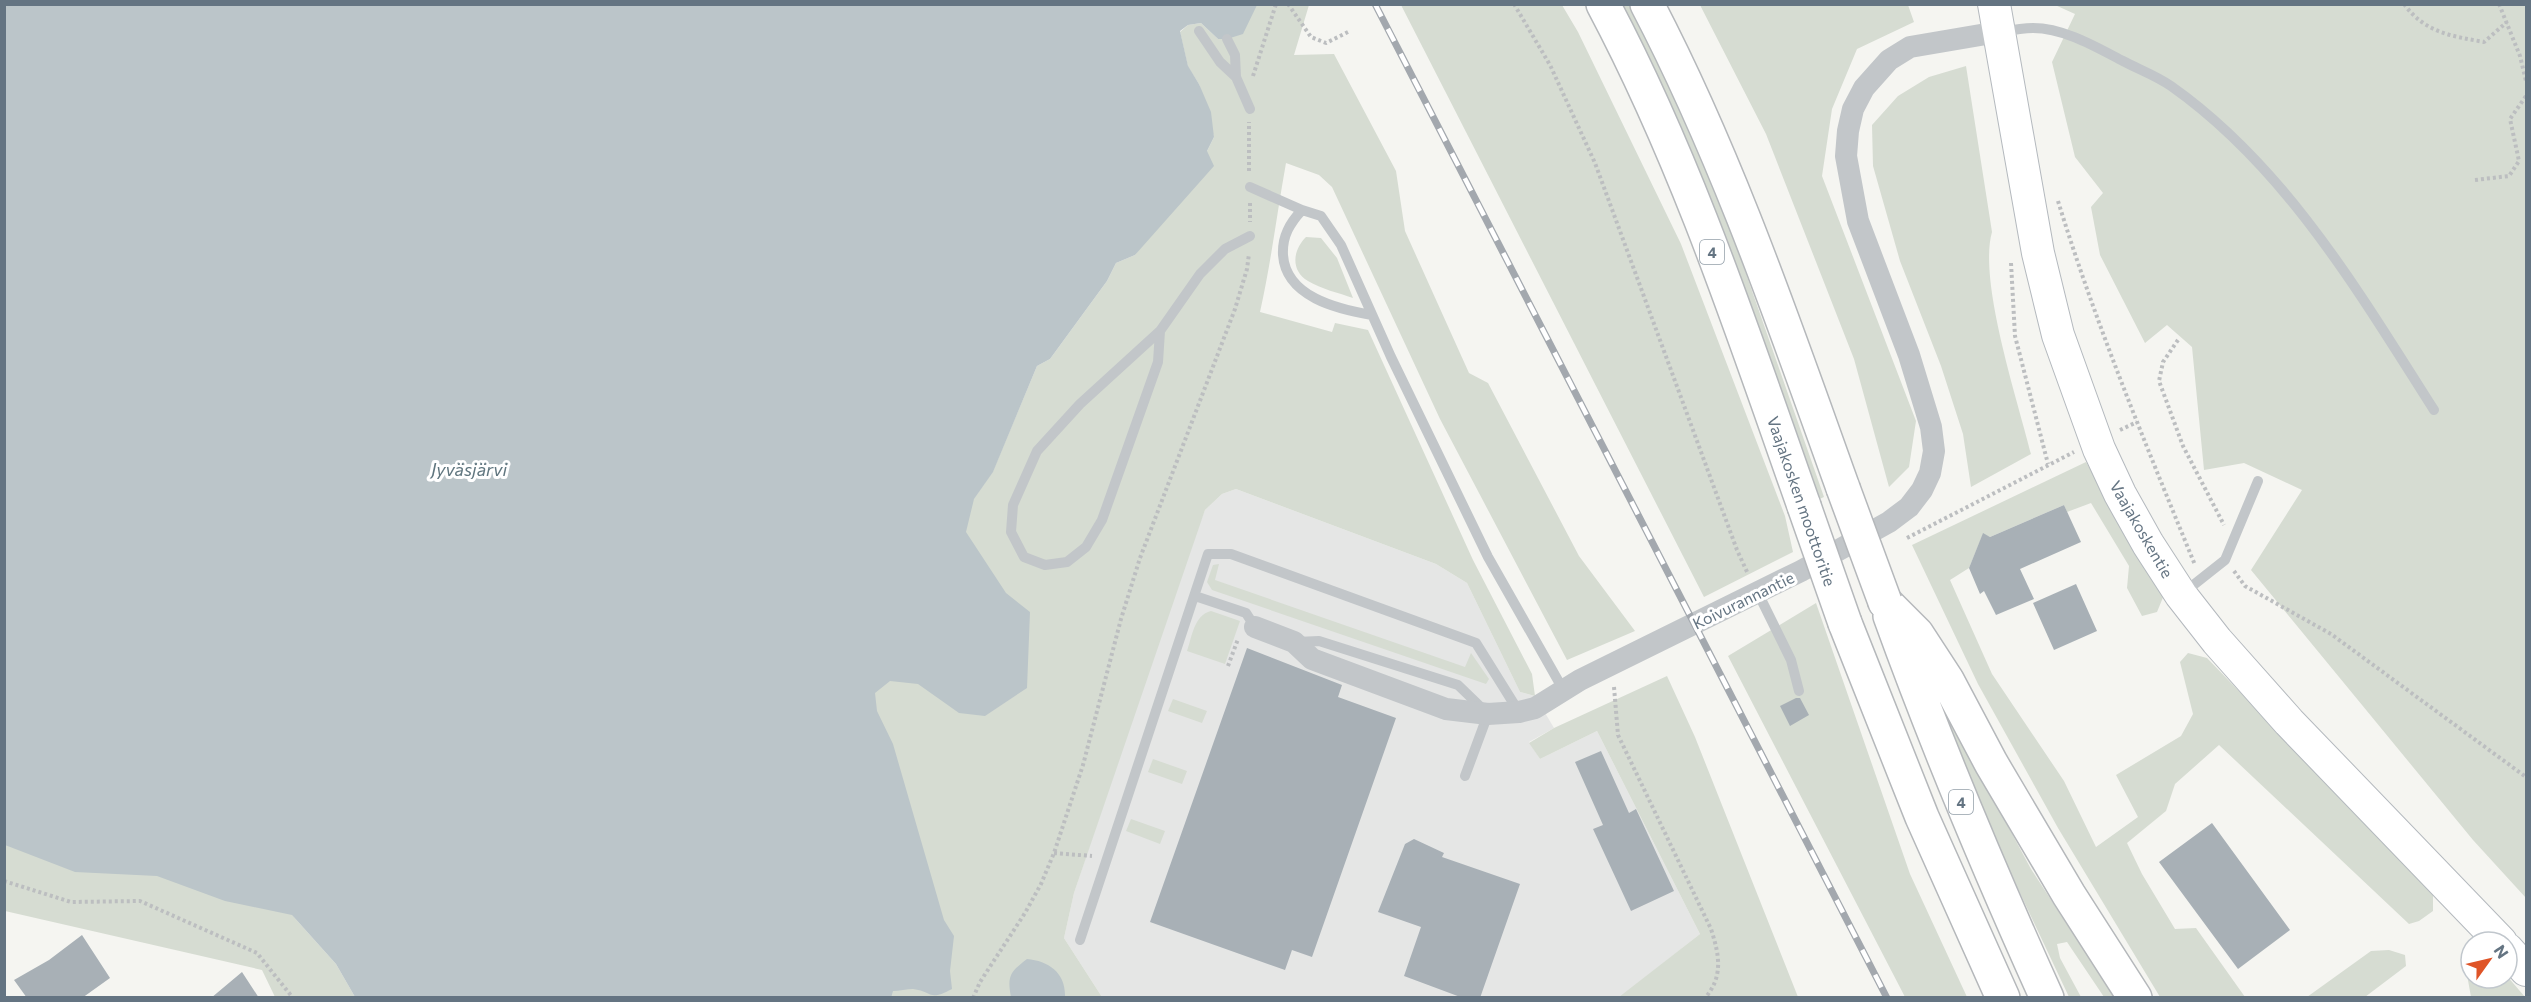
<svg xmlns="http://www.w3.org/2000/svg" width="2531" height="1002" font-family="Commissioner,sans-serif">
	<style>
		.built { fill: #e5e6e5 }
		.green { fill: #d6dcd2 }
		.water { fill: #bbc5c9 }
		.building { fill: #a8b0b6 }
		.lines { fill: none; stroke-linecap: round; stroke-linejoin: round }
		.secondary-casing { stroke: #b4b9be; stroke-width: 34 }
		.highway-casing { stroke: #b5b8bb; stroke-width: 36 }
		.path { stroke: #bcbec0; stroke-width: 4; stroke-dasharray: 3 3; stroke-linecap: butt }
		.lane { stroke: #c2c6c9; stroke-width: 10 }
		.street { stroke: #c2c6c9; stroke-width: 22 }
		.secondary { stroke: #fff; stroke-width: 32 }
		.highway { stroke: #fff; stroke-width: 33 }
		.rail-casing { stroke: #a3a8ae; stroke-width: 7 }
		.rail { stroke: #fff; stroke-width: 4.5; stroke-dasharray: 14; stroke-linecap: butt }
		.highway-bridge-casing { stroke: #b5b8bb; stroke-width: 36; stroke-linecap: butt }
		.highway-bridge { stroke: #fff; stroke-width: 33 }
		.labels { text-anchor: middle; dominant-baseline: central; stroke-width: 6; stroke-linejoin: round; paint-order: stroke }
		.shield { fill: #fff; stroke: #929ea8; stroke-width: 1.5 }
		.shield-label { font-size: 15px; font-weight: bold; fill: #647482 }
		.street-label { font-size: 16px; fill: #647482; stroke: #fff }
		.water-label { font-size: 18px; font-style: italic; fill: #60767f; stroke: #fff }
	</style>
	<rect width="100%" height="100%" fill="#f5f5f1"/>
	<path class="built" d="M1236,489L1436,564L1467,583L1520,692L1535,696L1554,728L1529,742L1540,759L1597,731L1700,934L1619,998L1102,997L1064,938L1074,893L1184,563L1205,510L1222,494Z"/>
	<path class="green" d="M1232,5H1309L1294,55L1334,54L1396,171L1405,231L1469,373L1488,383L1579,556L1635,631L1567,660L1440,419L1332,187L1319,175L1286,163C1277,213 1271,263 1260,312L1332,332L1335,323L1368,330L1473,560L1532,674L1535,696L1520,692L1467,583L1436,564L1236,489L1222,494L1205,510L1074,893L1064,938L1102,997H613L827,759L893,615L993,471L1037,366L1050,359L1107,281L1116,263L1135,255L1207,151L1214,137L1199,84L1188,67L1180,32L1188,25L1201,23L1218,39Z
		M1401,5H1562L1578,32L1681,244L1785,516L1793,552L1704,597Z
		M1621,5H1631L1677,100L1729,225L1824,497L1817,500L1690,150L1647,56Z
		M1700,5H1908L1914,22L1857,49L1832,109L1822,176L1916,421L1909,467L1889,487L1854,359L1766,134Z
		M2055,5H2526V898L2473,840L2251,570L2302,490L2244,463L2204,470L2192,347L2167,325L2145,343L2100,255L2091,207L2103,193L2075,157L2052,62L2075,14Z
		M1966,66L1992,232C1978,281 2018,401 2031,454L1971,487L1963,434L1941,366L1900,261L1873,166L1872,125L1898,96L1929,77Z
		M1306,237L1321,238L1337,258L1353,298C1339,293 1321,289 1308,281C1290,270 1293,250 1306,237Z
		M2086,462L2164,595L2157,612L2142,616L2127,588L2129,566L2091,503L2067,512L2064,505L1990,537L1983,534L1969,568L1950,580L1992,674L2064,781L2096,847L2138,817L2116,775L2181,736L2193,714L2180,662L2188,653L2207,658L2433,892V911L2419,921L2409,924L2219,745L2175,784L2166,811L2127,843L2142,874L2175,929L2196,928L2245,997H2160L2058,828L1978,684L1912,545Z
		M1219,564L1215,580L1465,667L1471,653L1489,679L1486,684L1212,590L1207,582L1213,565Z
		M1816,603L1910,874L1967,997H1905L1728,656Z
		M4,610L387,998L292,915L336,964L355,997H275L262,970L5,911Z
		M1211,611L1240,621L1225,664L1187,651C1192,637 1194,615 1211,611Z
		M1923,668L2031,869L2114,997H2104L2067,942L2057,944L2060,958L2081,997H2069L1996,842Z
		M1667,676L1695,737L1798,997H1619L1700,934L1597,731L1540,759L1529,743L1554,728Z
		M1173,699L1207,711L1202,723L1168,711Z
		M1153,759L1187,771L1182,784L1148,772Z
		M1131,819L1165,831L1160,844L1126,831Z
		M2389,950L2405,955L2406,966L2365,997H2307L2371,951Z
		M2464,958L2471,960V978H2507V976L2525,997H2471Z"/>
	<path class="water" d="M5,5H1257L1243,34L1227,39H1218L1201,23L1188,25L1180,31L1188,66L1199,84L1211,112L1214,137L1207,151L1214,166L1135,255L1116,263L1107,281L1050,359L1037,366L993,472L974,499L966,532L1006,593L1030,612L1027,688L985,716L959,713L918,684L890,681L875,693L877,711L893,744L944,920L954,936L950,971L952,989C928,1002 932,991 913,989C907,989 899,991 893,991L891,998L355,997L336,964L292,915L225,901L157,876L75,872L5,845Z
		M1027,959C1049,961 1066,973 1065,997H1011C1007,976 1010,972 1027,959Z"/>
	<path class="building" d="M2064,505L2081,542L2020,569L2034,599L1996,615L1984,591L1980,594L1969,568L1983,533L1990,537Z
		M2076,584L2097,631L2054,650L2033,603Z
		M1247,648L1342,685L1338,697L1396,718L1312,957L1292,950L1285,970L1150,922Z
		M1796,698H1800L1809,715L1790,726L1780,706Z
		M1601,751L1629,813L1636,809L1674,891L1631,911L1593,829L1603,825L1575,762Z
		M2212,823L2290,930L2238,969L2159,862Z
		M1414,839L1444,853L1442,857L1520,884L1480,998H1463L1404,976L1421,927L1378,912L1405,844Z
		M82,935L110,978L82,998H27L14,980L49,960Z
		M242,972L259,998H211Z"/>
	<g class="lines">
		<g class="secondary-casing">
			<path id="secondary" d="M1994,4L2038,253L2058,335L2099,449L2120,494L2148,544L2181,595L2217,641L2289,722L2501,942
				M2507,949L2526,970"/>
		</g>
		<g class="highway-casing">
			<path id="highway" d="M1603,4C1688,164 1744,336 1804,506
				M1647,4C1728,159 1784,324 1843,488
				M1885,602L1917,634L1947,680L1991,763L2069,895L2135,998
				M1890,616C1937,746 1990,872 2047,998
				M1845,623L1922,817L2003,998"/>
		</g>
		<path class="path" d="M1288,4L1311,37L1326,43L1348,32
			M1514,4L1550,65L1595,163L1737,550L1748,574
			M2404,4C2425,33 2452,36 2484,42L2507,22
			M2499,4L2520,56L2526,81
			M1253,76L1276,4
			M1249,171V122
			M2475,180L2509,176L2519,161L2510,119L2526,96
			M2058,201C2096,325 2146,445 2195,565
			M1250,203V222
			M2011,263L2015,336L2048,464
			M2178,340L2163,362L2159,381L2183,446L2224,525
			M2120,430L2137,422
			M1907,538L2074,452
			M2234,571L2245,586L2331,634L2526,777
			M1228,666L1238,639
			M1614,687L1618,735L1711,929C1719,954 1724,976 1705,998
			M1054,853L1092,856
			M4,881L71,902L140,901L257,953L293,998
			M973,998L980,982L1025,913L1041,884L1054,853L1083,765L1121,619L1140,558L1235,309L1247,269L1249,254"/>
		<path class="lane" d="M1199,31L1220,62L1236,77
			M2002,32C2012,30 2023,28 2033,28C2064,28 2096,47 2123,61C2138,69 2157,76 2171,86C2286,167 2360,294 2434,410
			M1227,39L1235,55L1236,77L1250,109
			M1250,187L1302,210
			M1372,315C1337,309 1286,297 1283,255C1282,236 1290,223 1302,210L1321,216L1341,245L1391,357L1488,557L1564,691
			M1160,331L1158,362L1102,520L1086,547L1067,562L1045,565L1024,557L1011,532L1013,505L1037,451L1080,404L1160,331L1200,274L1225,249L1250,236
			M1757,591L1791,660L1799,691
			M2182,594L2225,560L2258,481
			M1195,596L1246,613L1255,627
			M1297,642L1319,641L1458,685L1488,714L1465,776
			M1080,940L1208,554H1231L1476,643L1519,712"/>
		<path class="street" d="M1255,627L1294,642L1312,659L1446,709L1488,714L1519,712L1535,708L1580,680L1801,571L1889,522L1909,507L1922,490L1930,473L1934,451L1931,427L1909,355L1858,221L1846,156L1848,131L1853,109L1864,88L1889,60L1910,47L1998,32"/>
		<use href="#secondary" class="secondary"/>
		<use href="#highway" class="highway"/>
		<g class="rail-casing">
			<path id="rail" d="M1375,4L1887,998"/>
		</g>
		<use href="#rail" class="rail"/>
		<g class="highway-bridge-casing">
			<path id="highway-bridge" d="M1843,488L1885,602
				M1804,506L1845,623"/>
		</g>
		<use href="#highway-bridge" class="highway-bridge"/>
	</g>
	<g class="labels">
		<g class="shield">
			<rect x="1700" y="240" width="24" height="24" rx="4.5"/>
			<rect x="1949" y="790" width="24" height="24" rx="4.5"/>
		</g>
		<g class="shield-label">
			<text x="1712" y="252">4</text>
			<text x="1961" y="802">4</text>
		</g>
		<g class="street-label">
			<text transform="translate(1802 501) rotate(71)">Vaajakosken moottoritie</text>
			<text transform="translate(2142 529) rotate(60)">Vaajakoskentie</text>
			<text transform="translate(1743 600) rotate(-26)">Koivurannantie</text>
		</g>
		<g class="water-label">
			<text x="469" y="469">Jyväsjärvi</text>
		</g>
	</g>
	<rect width="2531" height="1002" fill="none" stroke="#647482" stroke-width="12"/>
	<g transform="translate(2489 960) rotate(56)"><circle r="28" fill="#ffffff" stroke="#c1c7cd" stroke-width="1.5"/>
	<path d="M0-4.5L10 22L0 15L-10 22Z" fill="#df5427"/>
	<text y="-9" font-size="16" font-weight="bold" text-anchor="middle" fill="#647482">N</text>
	</g>
</svg>
